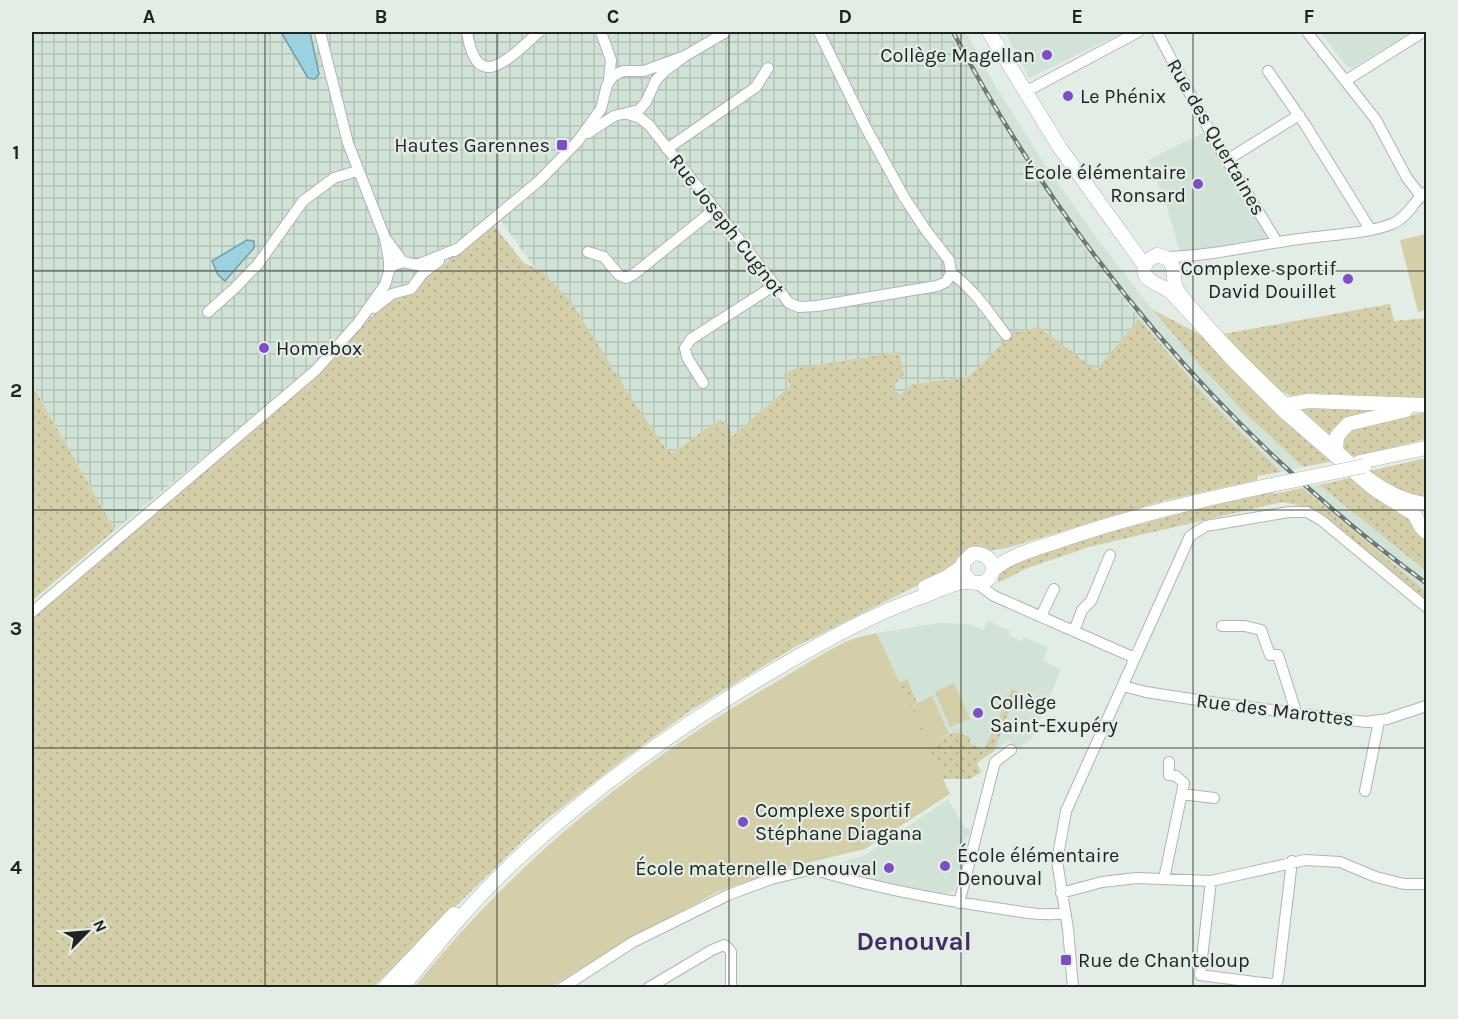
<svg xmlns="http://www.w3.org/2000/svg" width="1458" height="1019" font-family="Karla,sans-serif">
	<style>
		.built { fill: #d1e3d7 }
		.industrial { fill: url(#industrial-grid) }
		.grass { fill: url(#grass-dots) }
		.park { fill: #d4cfa9 }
		.water { fill: #9ad2e0; stroke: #759ea7; stroke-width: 1.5 }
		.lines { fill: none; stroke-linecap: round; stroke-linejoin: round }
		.minor-casing { stroke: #acb7b0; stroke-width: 12 }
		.major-casing { stroke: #acb7b0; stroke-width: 15 }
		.minor { stroke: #fff; stroke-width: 10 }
		.major { stroke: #fff; stroke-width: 14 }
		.rail-casing { stroke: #717873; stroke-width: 4.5 }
		.rail { stroke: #e2ede6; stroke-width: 2; stroke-dasharray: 7; stroke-linecap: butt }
		.major-bridge-casing { stroke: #acb7b0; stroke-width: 15; stroke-linecap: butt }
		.major-bridge { stroke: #fff; stroke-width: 14 }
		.grid { fill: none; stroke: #202421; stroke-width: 1.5; stroke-opacity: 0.55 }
		.poi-dot { fill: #7f4dc5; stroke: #e2ede6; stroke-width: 2 }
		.labels { text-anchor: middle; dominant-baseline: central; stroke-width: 4.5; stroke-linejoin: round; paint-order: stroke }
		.poi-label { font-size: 20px; fill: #202421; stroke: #e2ede6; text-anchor: start }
		.street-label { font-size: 20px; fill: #202421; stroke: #e2ede6 }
		.district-label { font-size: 26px; font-weight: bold; fill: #442d67; stroke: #e2ede6 }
		.neatline { fill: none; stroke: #202421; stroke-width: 2 }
		.grid-label { font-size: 20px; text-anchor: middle; font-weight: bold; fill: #202421 }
	</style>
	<defs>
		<pattern id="industrial-grid" width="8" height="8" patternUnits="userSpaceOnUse" patternTransform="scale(1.5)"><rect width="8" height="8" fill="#d1e3d7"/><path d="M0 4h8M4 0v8" fill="none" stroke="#b3c3b8"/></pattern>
		<pattern id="grass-dots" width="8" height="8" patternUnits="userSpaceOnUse" patternTransform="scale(1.5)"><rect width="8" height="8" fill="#d4cfa9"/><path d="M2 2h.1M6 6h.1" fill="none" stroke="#b6b291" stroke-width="1.8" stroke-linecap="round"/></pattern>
	</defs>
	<rect width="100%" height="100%" fill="#e2ede6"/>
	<path class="built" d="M948,32H966L996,87L1045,165L1099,241L1152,309L1202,368L1247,415L1303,467L1281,472L1208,399L1139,319L1069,228L1027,165Z
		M1005,32H1124L1029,78Z
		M1320,32H1411L1354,67H1347Z
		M1203,133H1206L1267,234L1262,239L1180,253L1167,207L1148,160Z
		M1319,485L1426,571V591L1302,488Z
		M988,621L1010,631L1009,635L1021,641L1023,637L1048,648L1043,661L1061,669L1032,739L1015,750L1009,740L977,763L981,772L970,779H943L877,633L939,623L969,624L983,630Z
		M948,799L964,827L971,829L969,837H966L965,842H967L955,890L944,895L852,875L845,861L866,855Z"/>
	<path class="industrial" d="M32,32H948L1027,165L1069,228L1139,319L1096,370L968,377L912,384L900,395L891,389L791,385L732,438L720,419L672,453L665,447L501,221L256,414L115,530L32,383Z"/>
	<path class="grass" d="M491,222L524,263L542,271L572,303L635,404L665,447L672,453L720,419L731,431L732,437L791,385L784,375L792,369L899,352L904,374L891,389L900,395L912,384L968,377L1013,333L1039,327L1096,370L1139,319L1208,399L1281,472L1257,476V480L1163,501L1007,548L986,551L793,648L690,711L628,756L539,825L374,986L32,987V612L316,370L388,302L414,294L429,275L458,255Z
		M1390,304L1394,321L1426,318V397L1402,398L1307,393L1292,396L1276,389L1223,334Z
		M1152,309L1206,338L1334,461L1303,467L1247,415L1202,368Z
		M32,384L115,530L32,601Z
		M1299,405L1396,407L1379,413L1332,440L1291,408Z
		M1426,412V439L1358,456H1349L1341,445L1344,433L1365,424Z
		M1426,458V497L1423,499L1393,489L1369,471Z
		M1354,477L1408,516L1426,538V571L1319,485Z
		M1302,488L1426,591V602L1316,509L1282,502L1089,547L1025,569L998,583L999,573C1020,555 1063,546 1089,538C1150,521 1211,505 1273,491L1274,494Z
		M907,679L917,703L913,705L930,743L956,732L971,738L969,743L984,750L1012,689L1017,691L994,751L977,763L981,772L970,779H943L899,683Z"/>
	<path class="park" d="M1426,234V310L1418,312L1400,240Z
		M877,633L950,794L865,849L790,867L719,891L635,936L551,987L414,988C511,865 636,763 771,685C797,670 823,652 850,640C858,637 868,635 877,633Z
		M954,683L970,719L950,727L935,692Z
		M932,696L949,734L930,743L913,705Z"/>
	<path class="water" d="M281,32H310L319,74L315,79L308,78Z
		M247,240L254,241V248L225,281L218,275L212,261Z"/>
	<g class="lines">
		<g class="minor-casing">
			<path id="minor" d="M320,32L348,143L385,238
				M467,32C477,97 511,56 539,32
				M601,32L611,60L609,80
				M819,32L865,126L904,197L925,229L949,260L951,273
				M1157,32L1214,139L1274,237L1275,242
				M1307,32L1376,120L1407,178L1421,196
				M1268,71L1306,126L1370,229
				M1345,81L1423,32
				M1025,92L1138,32
				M628,114L640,118L649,125L789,303L799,307L817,306L937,286L946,282L951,273
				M588,133L614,116L639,110L646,102L656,80L665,71L685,56L726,32
				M667,149L756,87L768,68
				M1227,160L1299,115
				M455,251L540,180L578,141L601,109L607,85L613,76L623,71H644L685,56
				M588,252L604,257L619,275L626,278L634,274L715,209
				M1167,257C1211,256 1255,245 1299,239C1325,235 1370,234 1394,223C1410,215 1413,201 1426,192
				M389,271V260L385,238L403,262
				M951,273C974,289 989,313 1006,335
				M374,308L392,294L411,289L423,273L439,261
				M208,312L236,287L258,264L303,201L334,178L357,171
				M703,383L687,357L685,348L691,339L775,285
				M978,584L994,596L1135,658
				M32,612L316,370L358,323L385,285L389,271L394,265L403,262L417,265L459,248
				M1041,616L1054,589
				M1222,626H1245L1261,630L1270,655H1278L1296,712
				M1074,631L1082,610L1091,601L1110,555
				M1123,686L1146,692L1217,703L1366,722L1387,719L1426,706
				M1365,791L1379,721
				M1182,794L1214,798
				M1164,879L1184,783L1176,776L1169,775V762
				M1211,881L1200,975L1270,984L1276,983L1278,979L1292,861
				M1061,893L1102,882L1137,878L1211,881L1305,860L1340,862L1376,877L1404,884H1426
				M959,903L995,762L1011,750
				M562,988L633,942L728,895L771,879L809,870L819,871C879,889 934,899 996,908C1018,911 1042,917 1065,913
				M648,988L712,950L724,945L728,948L731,952V988
				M1073,988L1068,929L1057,861L1066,811L1190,536L1206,526L1289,512H1307L1321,520L1426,607"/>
		</g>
		<g class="major-casing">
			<path id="major" d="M989,32L1060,148L1145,266
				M1285,405L1308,401L1425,405
				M1336,451L1337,436L1348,424L1406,410
				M1360,462L1426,448
				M1425,504C1410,502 1395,496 1382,488C1360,475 1342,456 1323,439C1273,395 1223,348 1181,296C1169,281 1178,270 1169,259L1157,255L1147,261C1136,282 1161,283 1172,293L1234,361L1286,413L1373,488L1414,514L1421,527L1426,532
				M993,570C1011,555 1037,548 1059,541C1127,517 1197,501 1267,486
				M925,587L947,577L963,566
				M384,988L454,914
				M402,988C438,943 475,898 517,859C596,786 685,722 778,668C824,641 873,614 924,596C935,592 956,581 967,582C975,582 982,586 988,579C1001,566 986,551 972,554L963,563V572L970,582"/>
		</g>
		<use href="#minor" class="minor"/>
		<use href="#major" class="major"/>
		<g class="rail-casing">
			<path id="rail" d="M953,32C1067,248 1228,439 1426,583"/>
		</g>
		<use href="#rail" class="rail"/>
		<g class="major-bridge-casing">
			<path id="major-bridge" d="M1267,486L1364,466"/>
		</g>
		<use href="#major-bridge" class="major-bridge"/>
	</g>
	<path class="grid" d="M265,32V988M497,32V988M729,32V988M961,32V988M1193,32V988M32,271H1426M32,510H1426M32,748H1426"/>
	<g class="poi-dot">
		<circle cx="1047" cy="55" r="6"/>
		<circle cx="1068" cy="96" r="6"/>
		<rect x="556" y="139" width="12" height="12" rx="3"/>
		<circle cx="1198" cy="184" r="6"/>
		<circle cx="1348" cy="279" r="6"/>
		<circle cx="264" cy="348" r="6"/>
		<circle cx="978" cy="713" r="6"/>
		<circle cx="743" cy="822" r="6"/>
		<circle cx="945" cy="866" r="6"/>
		<circle cx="889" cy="868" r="6"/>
		<rect x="1060" y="954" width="12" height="12" rx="3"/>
	</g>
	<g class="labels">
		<g class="poi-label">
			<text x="1035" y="55" text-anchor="end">Collège Magellan</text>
			<text x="1080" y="96">Le Phénix</text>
			<text x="550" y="145" text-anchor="end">Hautes Garennes</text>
			<text x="1186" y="172" text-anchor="end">École élémentaire<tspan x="1186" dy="23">Ronsard</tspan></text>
			<text x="1336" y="268" text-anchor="end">Complexe sportif<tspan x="1336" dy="23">David Douillet</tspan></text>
			<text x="276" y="348">Homebox</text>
			<text x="990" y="702">Collège<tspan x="990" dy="23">Saint-Exupéry</tspan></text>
			<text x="755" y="810">Complexe sportif<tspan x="755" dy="23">Stéphane Diagana</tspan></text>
			<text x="957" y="855">École élémentaire<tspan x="957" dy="23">Denouval</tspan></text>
			<text x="877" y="868" text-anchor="end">École maternelle Denouval</text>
			<text x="1078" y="960">Rue de Chanteloup</text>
		</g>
		<g class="street-label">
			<text transform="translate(1216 137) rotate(60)">Rue des Quertaines</text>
			<text transform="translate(727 225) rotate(52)">Rue Joseph Cugnot</text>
			<text transform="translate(1275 710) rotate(7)">Rue des Marottes</text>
		</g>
		<g class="district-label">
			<text x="914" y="941">Denouval</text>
		</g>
	</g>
	<rect width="1458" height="1019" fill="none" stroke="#e2ede6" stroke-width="66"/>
	<g transform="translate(87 932) rotate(65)" stroke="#e2ede6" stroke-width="4.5" paint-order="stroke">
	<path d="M0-4.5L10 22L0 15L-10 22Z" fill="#202421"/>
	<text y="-9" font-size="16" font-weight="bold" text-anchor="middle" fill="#202421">N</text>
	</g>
	<rect x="33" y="33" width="1392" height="953" class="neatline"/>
	<g class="grid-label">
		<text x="149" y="23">A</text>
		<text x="381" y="23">B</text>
		<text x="613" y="23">C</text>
		<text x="845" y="23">D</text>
		<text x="1077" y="23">E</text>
		<text x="1309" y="23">F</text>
		<text x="16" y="159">1</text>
		<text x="16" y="397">2</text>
		<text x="16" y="635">3</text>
		<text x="16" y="874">4</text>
	</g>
</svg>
